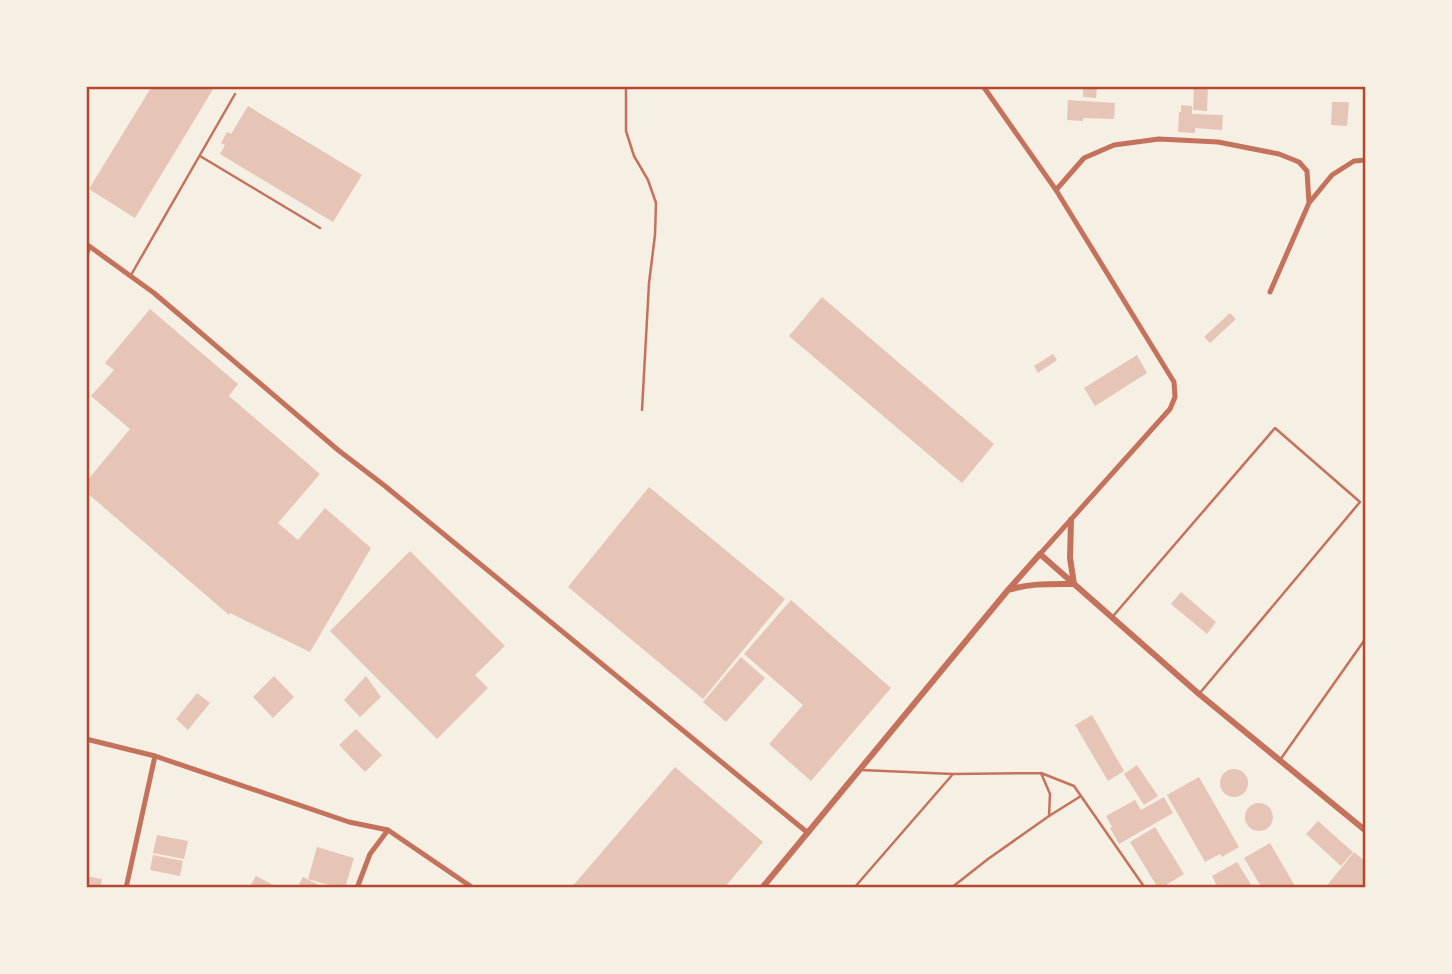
<svg xmlns="http://www.w3.org/2000/svg" width="1452" height="974" font-family="Raleway,sans-serif">
	<style>
		.building { fill: #e6c5b7 }
		.lines { fill: none; stroke-linecap: round; stroke-linejoin: round }
		.service { stroke: #c5725c; stroke-width: 2.5 }
		.minor { stroke: #c5725c; stroke-width: 5 }
		.tertiary { stroke: #c5725c; stroke-width: 6 }
		.neatline { fill: none; stroke: #b5482f; stroke-width: 2.5 }
	</style>
	<rect width="100%" height="100%" fill="#f6efe4"/>
	<path class="building" d="M152,86H215L135,218L89,189Z
		M1083,86H1097L1096,98L1083,97Z
		M1194,86H1208L1207,111L1193,110Z
		M1068,100L1115,103L1114,119L1083,118V121L1067,120Z
		M1332,102H1349L1347,126L1331,125Z
		M1181,105L1192,106V114L1223,115L1222,130L1195,128V133L1178,132L1179,112H1181Z
		M248,106L362,175L333,222L220,154L225,145L221,143L227,132L231,134Z
		M822,297L994,444L962,483L789,336Z
		M150,309L238,384L229,396L320,474L278,523L298,540L325,508L371,548L310,652L230,613L229,615L86,492V482L130,429L91,396L114,370L105,363Z
		M1230,313L1236,319L1210,343L1204,337Z
		M1053,354L1057,360L1038,373L1034,366Z
		M1137,355L1147,373L1095,406L1084,388Z
		M649,487L785,599L703,699L568,587Z
		M410,551L505,646L475,675L488,688L437,739L330,631Z
		M1181,592L1216,622L1207,634L1171,604Z
		M791,600L891,688L811,781L769,744L803,705L744,654Z
		M741,657L765,678L726,722L703,702Z
		M274,676L294,697L273,718L253,697Z
		M366,676L381,697L360,717L344,700Z
		M197,693L210,703L188,730L176,719Z
		M1092,715L1124,771L1108,781L1075,725Z
		M356,729L382,755L365,772L339,745Z
		M1137,765L1158,796L1144,805L1124,774Z
		M675,767L763,842L724,888H571Z
		M1220 783a14 14 0 1 1 28 0a14 14 0 1 1-28 0Z
		M1199,777L1239,847L1222,857L1220,854L1205,862L1167,795Z
		M1164,797L1173,813L1119,844L1110,828L1112,827L1106,816L1135,800L1141,810Z
		M1245 817a14 14 0 1 1 28 0a14 14 0 1 1-28 0Z
		M1318,821L1353,852L1341,866L1306,834Z
		M1155,827L1184,874L1161,888H1158L1130,842Z
		M157,835L188,841L184,859L153,853Z
		M1270,843L1296,888H1262L1244,858Z
		M317,847L354,858L345,888H339L308,879Z
		M1354,852L1366,862V888H1325Z
		M153,855L183,861L180,876L150,870Z
		M1237,862L1253,888H1218L1212,876Z
		M86,876L102,879L100,888H86Z
		M256,876L279,888H249Z
		M303,877L325,888H297Z"/>
	<g class="lines">
		<path class="service" d="M626,86V131L634,156L648,180L656,203L655,235L649,283L642,410
			M200,156L320,228
			M131,275L235,94
			M1114,615L1275,428L1360,502L1199,694
			M1280,760L1366,638
			M861,770L953,774L1041,773L1074,786L1145,888
			M1049,816L1081,796
			M854,888L953,774
			M951,888L988,859L1049,816L1050,794L1041,773"/>
		<path class="minor" d="M983,86L1056,190L1174,382L1175,397L1170,409L1040,554
			M1056,190L1084,158L1114,145L1159,139L1218,142L1279,154L1299,162L1307,171L1309,203
			M86,256L89,246L154,293L338,450L385,486L808,833
			M1270,292L1309,203L1332,175L1354,161L1366,160
			M86,739L155,756L349,822L388,830L370,854L357,888
			M388,830L473,888
			M126,888L155,756"/>
		<path class="tertiary" d="M1008,590C1030,583 1051,584 1074,584L1070,558L1071,520
			M762,888L1008,590L1040,554L1199,694L1366,831"/>
	</g>
	<rect width="1452" height="974" fill="none" stroke="#f6efe4" stroke-width="175"/>
	<rect x="88" y="88" width="1276" height="798" class="neatline"/>
</svg>
